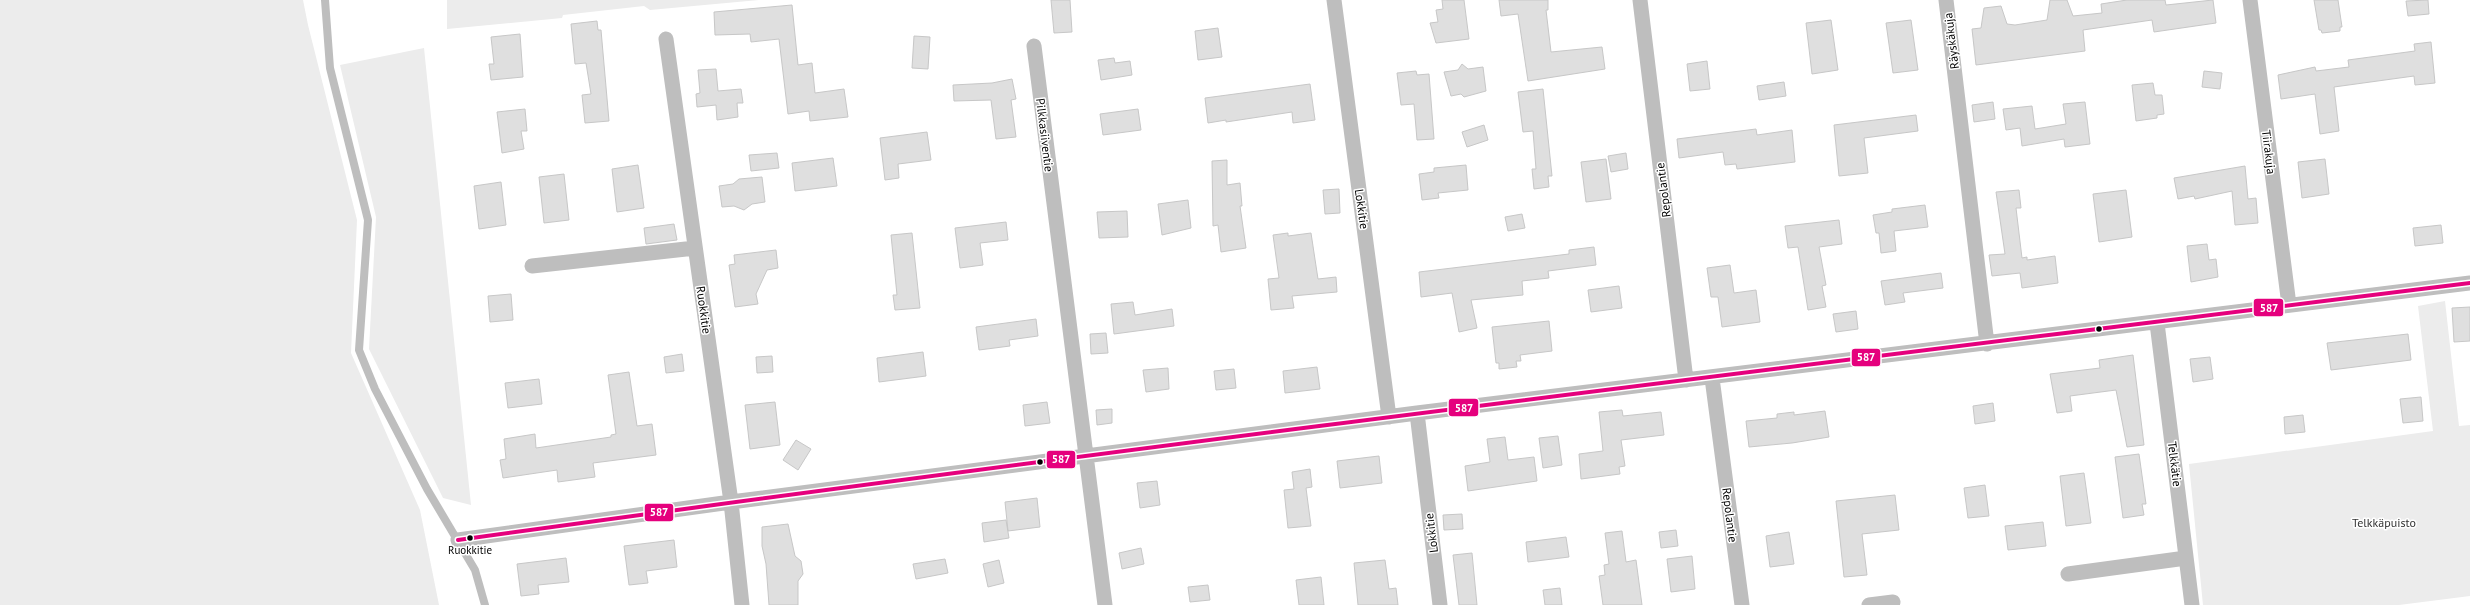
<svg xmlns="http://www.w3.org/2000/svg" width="2470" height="605" font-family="'PT Sans',sans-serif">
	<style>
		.green { fill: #ececec }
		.building { fill: #dfdfdf; stroke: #c7c7c7 }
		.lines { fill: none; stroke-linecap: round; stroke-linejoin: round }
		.lane { stroke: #bebebe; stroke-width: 8 }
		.street { stroke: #bebebe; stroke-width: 15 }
		.bus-1-casing { stroke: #fff; stroke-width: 7 }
		.bus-1 { stroke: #e5007d; stroke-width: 4 }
		.bus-dot { fill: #000; stroke: #fff; stroke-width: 1.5 }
		.labels { text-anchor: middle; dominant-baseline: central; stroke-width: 3; stroke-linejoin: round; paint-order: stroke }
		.bus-label { font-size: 11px; fill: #000; stroke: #fff }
		.street-label { font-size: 12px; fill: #000; stroke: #fff }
		.park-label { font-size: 12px; fill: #333; stroke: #fff }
		.line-badge { stroke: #fff; stroke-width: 1.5 }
		.badge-label { font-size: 11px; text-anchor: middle; font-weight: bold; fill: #fff }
	</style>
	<rect width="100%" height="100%" fill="#fff"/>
	<path class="green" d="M0,0H303L308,25L357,220L351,353L420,510L439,605H0Z
		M447,0H759L650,10L644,6L563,15L562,18L447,29Z
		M424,48L471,505L443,498L369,349L376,217L340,65Z
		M2445,301L2459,426L2470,425V596L2399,605H2203L2189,464L2433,431L2418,306Z"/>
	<path class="building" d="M1051,0H1070L1072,32L1054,33Z
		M1442,0H1464L1469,39L1436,43L1430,23L1438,22L1436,10L1443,9Z
		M1499,0H1548V10H1546L1551,52L1602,47L1605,69L1528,81L1518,14L1501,16Z
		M2050,0H2067L2073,16L2102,13L2101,4L2127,0H2165L2166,5L2213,0L2216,23L2154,32L2152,20L2083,30L2085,51L1976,65L1972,29L1981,28L1984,8L2001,6L2007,24L2015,25L2047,20Z
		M2314,0H2338L2342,27H2340V31L2322,33L2321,30H2319Z
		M2428,0L2429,14L2408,16L2406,1Z
		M792,5L798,65L812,63L815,93L844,89L848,117L810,121L809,111L788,114L779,39L751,42L750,34L715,35L714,12Z
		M1831,20L1838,70L1812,74L1806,23Z
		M1911,20L1918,70L1893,73L1886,23Z
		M597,21L598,30H601L609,121L585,123L582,95L591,94L586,63L575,64L571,24Z
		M1218,28L1222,57L1198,60L1195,31Z
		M520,34L523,77L491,80L489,64H494L491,37Z
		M914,36L930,37L928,69L912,68Z
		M2431,42L2435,83L2415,85L2414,76L2334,87L2339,131L2320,134L2315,94L2281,99L2278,75L2315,67L2316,71L2349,67L2348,60L2415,51L2414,44Z
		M1114,58L1115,63L1130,61L1132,75L1101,80L1098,60Z
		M1707,61L1710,89L1690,91L1687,64Z
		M1462,64L1468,69L1483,67L1486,91L1464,97L1461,94L1451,96L1444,72L1458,70Z
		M716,69L718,91L741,89L743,103H737L738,117L717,120L716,105L697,107L696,94L700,93L698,70Z
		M1416,71L1417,75L1429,74L1434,139L1417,140L1414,104L1401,105L1397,73Z
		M2204,71L2222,73L2220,89L2202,87Z
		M1012,79L1016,99L1011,100L1016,137L996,139L991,100L954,101L953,85L992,83Z
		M1784,82L1786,96L1759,100L1757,86Z
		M2153,83L2155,95H2162L2164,114L2157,115V118L2136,121L2132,85Z
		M1310,84L1315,120L1293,123L1292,112L1226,122V120L1208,123L1205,98Z
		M1543,89L1552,176H1548L1549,187L1534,189L1532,169H1536L1533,131L1523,132L1518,92Z
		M1993,102L1995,119L1974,122L1972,105Z
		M2085,102L2090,144L2065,147L2064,139L2022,146L2020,128L2006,130L2003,109L2032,106L2035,129L2066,124L2063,104Z
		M525,109L527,131H521L524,149L502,153L497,112Z
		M1138,109L1141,130L1103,135L1100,114Z
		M1916,115L1918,131L1864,138L1868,173L1839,176L1834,125Z
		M1484,125L1488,140L1467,147L1462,132Z
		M1756,129L1757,135L1792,130L1795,162L1737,169L1736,164L1725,165L1723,152L1679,158L1677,139Z
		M927,132L931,160L898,164L899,178L885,180L880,138Z
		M777,153L779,168L751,171L749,155Z
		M1626,153L1628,169L1611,172L1608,156Z
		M833,158L837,186L795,191L792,163Z
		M1606,159L1611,199L1586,202L1581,162Z
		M2325,159L2329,194L2302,198L2298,162Z
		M1227,160V185L1240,183L1242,206H1240L1246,248L1221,252L1218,225L1213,226L1212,161Z
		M638,165L644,208L617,212L612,169Z
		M1466,165L1468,190L1438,193L1439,198L1422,200L1419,174L1434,172V168Z
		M2245,166L2248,199L2256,198L2258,223L2235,225L2232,191L2195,199L2194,196L2178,199L2174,178Z
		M564,174L569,220L544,223L539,177Z
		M762,177L765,202L752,204L744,210L734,206L722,207L719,186L733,184L739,179Z
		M501,182L506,225L479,229L474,186Z
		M1339,189L1340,213L1325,214L1323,190Z
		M2019,190L2021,208H2016L2022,258L2027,257V260L2055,256L2058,283L2022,288L2020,273L1992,276L1989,255L2005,254L1996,192Z
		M2126,190L2132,237L2099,242L2093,194Z
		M1188,200L1191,228L1162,235L1158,204Z
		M1925,205L1928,227L1894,231L1896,251L1881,253L1879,233H1876L1873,215L1892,212V209Z
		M1127,211L1128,237L1099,238L1097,212Z
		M1522,214L1525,228L1508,231L1505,217Z
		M1839,220L1842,244L1819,247L1826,285L1822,286L1826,307L1808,310L1798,247L1788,248L1785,226Z
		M1006,222L1008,240L980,243L983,265L960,268L955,228Z
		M674,224L677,240L646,244L644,228Z
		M2441,225L2443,243L2415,246L2413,228Z
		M912,233L920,308L895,310L893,295H897L891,235Z
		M1288,233V236L1311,233L1318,279L1336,277L1337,292L1292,296L1294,308L1271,310L1268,279L1279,278L1273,235Z
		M2207,244L2209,260L2216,259L2218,277L2191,282L2187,246Z
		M1594,247L1596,265L1548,271L1549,278L1522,281L1523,295L1471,300L1477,328L1459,332L1452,293L1421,297L1419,272L1569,254V250Z
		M776,250L778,268L767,270L756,294L758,304L735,307L729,265L735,264L734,255Z
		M1730,265L1734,293L1756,290L1760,322L1722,327L1718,297H1711L1707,268Z
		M1941,273L1943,288L1903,293L1905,302L1885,305L1881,281Z
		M1619,286L1622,308L1591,312L1588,290Z
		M511,294L513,320L490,322L488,296Z
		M1133,302L1135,315L1172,309L1174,326L1114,334L1111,304Z
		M2470,307V341L2454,342L2452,308Z
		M1856,311L1858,329L1836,332L1833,314Z
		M1036,319L1038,336L1009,340L1010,346L979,350L976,327Z
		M1549,321L1552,351L1520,355L1521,361H1516L1517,367L1499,369V363H1496L1492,327Z
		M1106,333L1108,353L1091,354L1090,334Z
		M2408,334L2411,360L2331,370L2327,343Z
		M923,352L926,376L879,382L877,358Z
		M682,354L684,371L666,373L664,357Z
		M2133,355L2144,445L2127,447L2116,390L2070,396L2072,411L2057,413L2050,374L2100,368L2099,360Z
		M772,356L773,372L757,373L756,357Z
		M2210,357L2213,379L2193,382L2190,359Z
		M1317,367L1320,389L1285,393L1283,371Z
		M1168,368L1169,389L1146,392L1143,370Z
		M1234,369L1236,388L1216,390L1214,371Z
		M629,372L637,426L652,424L656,455L593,463L595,477L558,482L557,470L503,478L500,460L506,459L504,439L535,434L536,448L611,437V435L616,434L608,375Z
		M539,379L542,404L508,408L505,383Z
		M2421,397L2423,421L2403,423L2400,399Z
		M775,402L780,445L750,449L745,405Z
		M1047,402L1050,423L1025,426L1023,405Z
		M1993,403L1995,421L1975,424L1973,406Z
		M1112,409V423L1097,425L1096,410Z
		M1622,410L1623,416L1661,412L1664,435L1621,440L1625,466L1619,467L1620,474L1581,479L1579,454L1603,451L1599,412Z
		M1825,411L1829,437L1792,443L1749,447L1746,421L1777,418V414L1794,412V415Z
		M2303,415L2305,432L2285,434L2284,417Z
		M1558,436L1562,465L1543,468L1539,438Z
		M1505,437L1508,460L1534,457L1537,481L1468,491L1465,466L1490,462L1487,439Z
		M796,440L811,449L798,470L783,460Z
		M2139,454L2146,504H2142L2144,515L2123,518L2115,457Z
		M1379,456L1382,483L1340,488L1337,461Z
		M1310,469L1312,487L1306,488L1311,526L1288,528L1284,490L1294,489L1292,472Z
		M2084,473L2091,523L2066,526L2060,476Z
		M1157,481L1160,505L1140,508L1137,483Z
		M1985,485L1989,516L1968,518L1964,488Z
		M1895,495L1899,530L1862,534L1867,575L1844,577L1836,501Z
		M1037,498L1040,527L1008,531L1005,502Z
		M1462,514L1463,529L1444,530L1443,515Z
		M1006,520L1009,538L984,542L982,523Z
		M2043,522L2046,546L2008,550L2005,526Z
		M788,524L795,556L801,561L803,574L798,581V605H769L766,564L762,546V527Z
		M1676,530L1678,546L1661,548L1659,532Z
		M1622,531L1626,562L1636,560L1642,605H1603L1599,576L1605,575L1604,565L1609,564L1605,533Z
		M1789,532L1794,564L1770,567L1766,536Z
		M1566,537L1569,557L1528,562L1526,542Z
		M674,540L677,567L646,571L648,583L629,585L624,546Z
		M1141,548L1144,564L1122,569L1119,553Z
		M1472,553L1477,605H1459L1453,555Z
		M1692,556L1695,589L1671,592L1667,559Z
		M566,558L569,582L538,585L539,594L521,596L517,564Z
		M945,559L948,573L916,579L913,564Z
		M999,560L1004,583L988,587L983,564Z
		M1385,560L1389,589L1396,588L1398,605H1358L1354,563Z
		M1321,577L1324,605H1299L1296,580Z
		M1208,585L1210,600L1190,602L1188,587Z
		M1560,588L1562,605H1545L1543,590Z"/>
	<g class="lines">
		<path class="lane" d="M325,0L330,68L368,220L359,350L375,389L427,489L475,570L485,605"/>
		<path class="street" d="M1334,0L1389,417
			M1640,0L1686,380
			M1946,0L1987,344
			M2250,0L2289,305
			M666,39L731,502L742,605
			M1034,46C1057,232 1083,418 1105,605
			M532,266L695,248
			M2157,323L2192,605
			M1712,378L1742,605
			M1417,413L1440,605
			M458,540L731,502L1417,413L2470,283
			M2068,574L2186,558
			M1869,605L1893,602"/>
		<g class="bus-1-casing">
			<path id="bus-1" d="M458,540C1128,447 1799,366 2470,283"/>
		</g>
		<use href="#bus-1" class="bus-1"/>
	</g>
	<g class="bus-dot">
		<circle cx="2099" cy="329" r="3.5"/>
		<circle cx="1040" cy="462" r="3.5"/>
		<circle cx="470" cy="538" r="3.5"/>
	</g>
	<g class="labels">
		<g class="bus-label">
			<text x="470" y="550">Ruokkitie</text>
		</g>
		<g class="street-label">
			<text transform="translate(1951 41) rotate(-97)">Räyskäkuja</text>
			<text transform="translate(1045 135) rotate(83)">Pilkkasiiventie</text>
			<text transform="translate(2269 152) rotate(83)">Tiirakuja</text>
			<text transform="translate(1663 190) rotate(-97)">Repolantie</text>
			<text transform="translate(1362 209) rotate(82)">Lokkitie</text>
			<text transform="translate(704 310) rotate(82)">Ruokkitie</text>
			<text transform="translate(2175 464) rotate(83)">Telkkätie</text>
			<text transform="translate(1730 515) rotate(83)">Repolantie</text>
			<text transform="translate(1431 533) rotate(-97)">Lokkitie</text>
		</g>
		<g class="park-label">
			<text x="2384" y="522">Telkkäpuisto</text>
		</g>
	</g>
	<g class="line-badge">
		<rect x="2253" y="298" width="31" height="19" rx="4" fill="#e5007d"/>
		<rect x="1851" y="348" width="30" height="19" rx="4" fill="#e5007d"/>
		<rect x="1448" y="398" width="31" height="19" rx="4" fill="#e5007d"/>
		<rect x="1046" y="450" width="30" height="19" rx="4" fill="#e5007d"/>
		<rect x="644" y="503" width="30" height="19" rx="4" fill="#e5007d"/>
	</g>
	<g class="badge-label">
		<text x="2269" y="312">587</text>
		<text x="1866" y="361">587</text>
		<text x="1464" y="412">587</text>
		<text x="1061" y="463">587</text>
		<text x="659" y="516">587</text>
	</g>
</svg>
